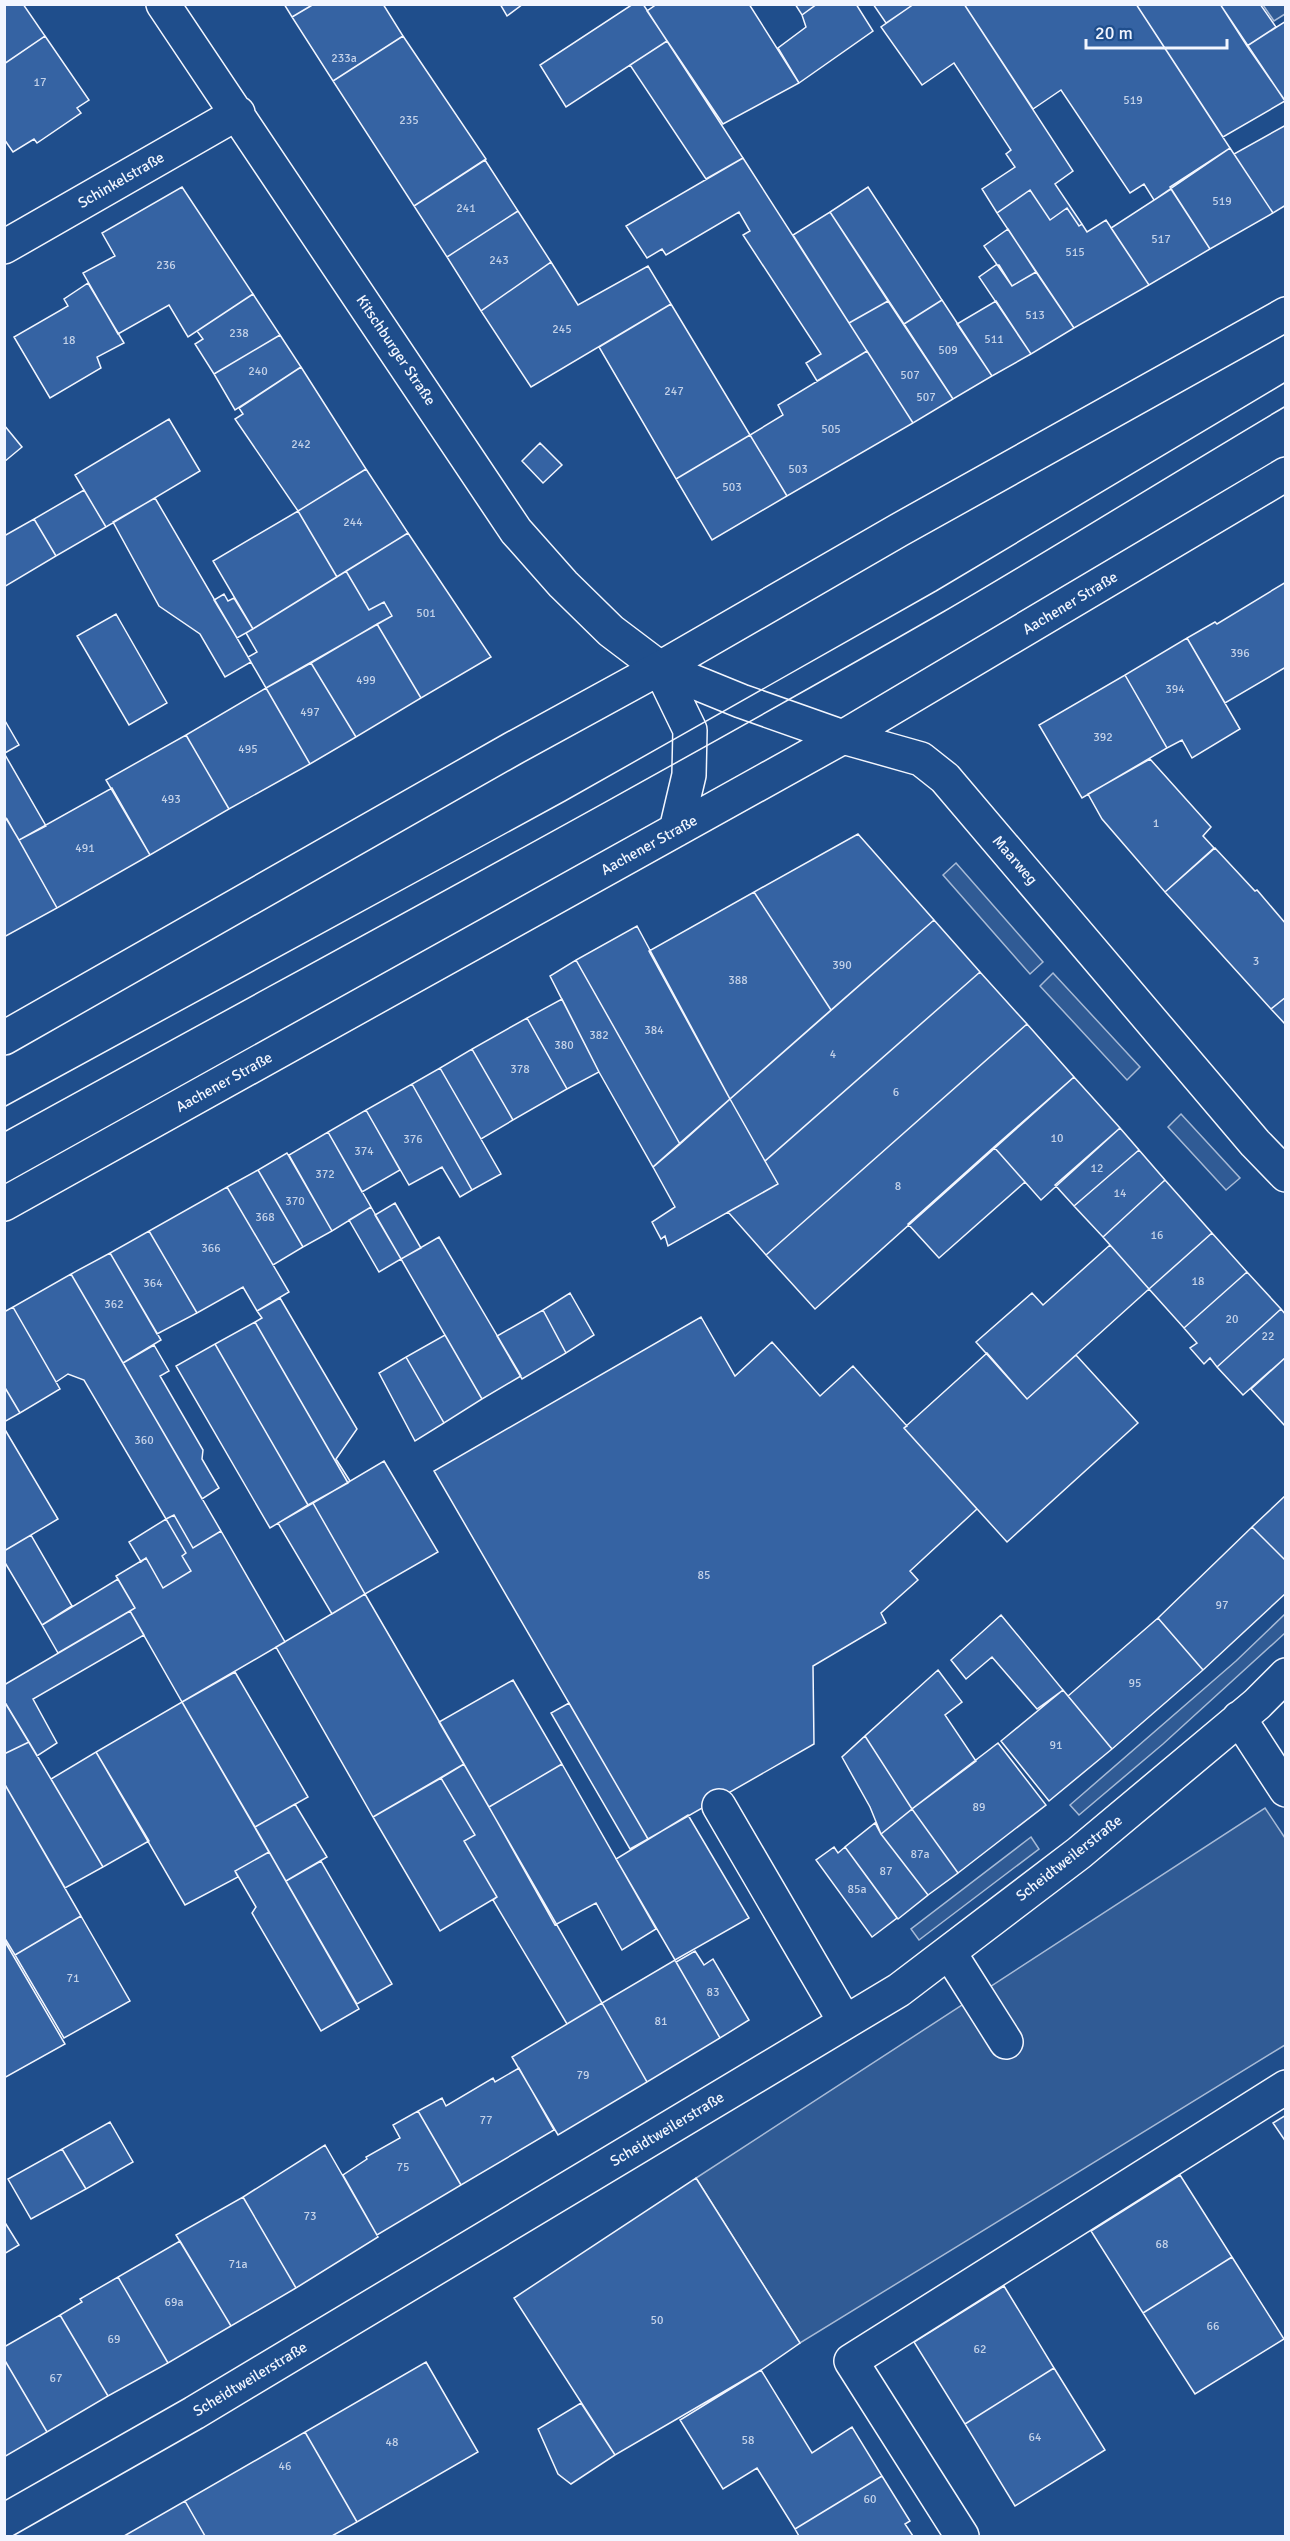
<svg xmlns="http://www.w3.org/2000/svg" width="1290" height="2541" font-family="Signika,sans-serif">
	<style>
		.built { fill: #305b95; stroke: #a8bbd7; stroke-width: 1.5 }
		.building { fill: #3563a3; stroke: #f2f6ff; stroke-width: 1.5 }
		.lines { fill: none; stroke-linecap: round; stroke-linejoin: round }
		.minor-casing { stroke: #f2f6ff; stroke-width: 36 }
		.major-casing { stroke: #f2f6ff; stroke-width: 36 }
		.minor { stroke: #1f4e8c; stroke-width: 33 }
		.major { stroke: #1f4e8c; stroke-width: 33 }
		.tram { stroke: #f2f6ff; stroke-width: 1.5 }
		.labels { text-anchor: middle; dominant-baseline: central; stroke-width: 4.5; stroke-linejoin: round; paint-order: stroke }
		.number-label { font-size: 12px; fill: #c3d1e8 }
		.street-label { font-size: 15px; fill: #f2f6ff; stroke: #1f4e8c }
	</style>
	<rect width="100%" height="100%" fill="#1f4e8c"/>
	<path class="built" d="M1263,5H1285V14L1274,21Z
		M956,863L1043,962L1030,974L943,875Z
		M1053,973L1140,1067L1127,1080L1040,986Z
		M1181,1114L1240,1178L1226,1190L1168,1127Z
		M1285,1614V1633L1163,1744L1079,1815L1070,1805L1236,1661Z
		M1265,1808L1285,1838V2045L800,2343L696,2178Z
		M1031,1837L1039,1849L919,1940L911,1929Z"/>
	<path class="building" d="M4,4H23L45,36L4,64Z
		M284,4H314L292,17Z
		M314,4H383L403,36L333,81L292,17Z
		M500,4H523L507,16Z
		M633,4H643L667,41L566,107L540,65Z
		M657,4H749L799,83L723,124L647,11Z
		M795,4H817L802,15Z
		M817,4H856L873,31L799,83L778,48L806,27L802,15Z
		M873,4H914L886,23Z
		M914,4H964L1073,171L1055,184L1082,224L1079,226L1067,208L1050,220L1030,190L997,213L982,189L1015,167L1006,154L1011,150L954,63L922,85L881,27Z
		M964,4H1136L1230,148L1154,200L1144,184L1130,193L1061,90L1033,109Z
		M1136,4H1220L1285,101L1223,137Z
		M1220,4H1260L1276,27L1247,46Z
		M1286,21V102L1247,46Z
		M45,36L89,100L77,108L81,113L37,143L34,139L13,152L4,139V64Z
		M403,36L486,159L414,206L333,81Z
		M667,41L743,158L706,179L630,65Z
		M1286,125V205L1273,213L1234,154Z
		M1230,148L1273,213L1210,249L1170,187Z
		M743,158L867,351L817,381L806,363L821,354L743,235L750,231L739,212L666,255L662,249L647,258L626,226Z
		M485,160L518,211L447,257L414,206Z
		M182,187L253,294L188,337L169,305L118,334L83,273L115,256L102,233Z
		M868,187L942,300L904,324L830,212Z
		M1171,189L1210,249L1149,285L1111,228Z
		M1030,190L1050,220L1067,208L1079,226L1082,224L1087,232L1106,220L1149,285L1074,328L997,213Z
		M518,211L551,262L481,311L447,257Z
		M830,212L888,301L849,323L793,235Z
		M1008,229L1036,272L1012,286L984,246Z
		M551,262L578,305L648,266L671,304L531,387L481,311Z
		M996,265H999L1012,286L1036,272L1074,328L1031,354L979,277Z
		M88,283L124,343L97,357L101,368L50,398L14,337L68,306L64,299Z
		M253,294L280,335L214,374L195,344L203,339L197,331Z
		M942,300L992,376L953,399L904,324Z
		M888,301L953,399L913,423L849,323Z
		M996,301L1031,354L992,376L957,324Z
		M671,304L750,435L676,479L599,347Z
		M280,335L301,367L235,410L214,374Z
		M867,351L913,423L787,496L750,435L783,415L778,405Z
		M301,367L366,469L298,511L235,419L243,414L239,408Z
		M169,419L200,471L106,527L75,475Z
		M4,425L22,447L4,462Z
		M750,435L787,496L712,540L676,479Z
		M540,443L562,465L543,483L522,461Z
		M366,469L408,533L337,577L298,511Z
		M84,490L106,527L56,556L34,519Z
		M155,498L251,662L225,677L200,634L159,606L113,522Z
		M298,511L337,577L253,629L213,561Z
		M34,519L56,556L4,587V536Z
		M408,533L491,657L421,698L377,624L392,616L384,602L369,610L346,571Z
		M346,571L369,610L384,602L392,616L266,688L248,657L257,652L246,633Z
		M1286,582V667L1225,703L1187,638L1215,622L1217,624Z
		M224,594L228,601L234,598L253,629L237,638L214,600Z
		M116,614L167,703L129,725L77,636Z
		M377,624L421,698L356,737L311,663Z
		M1187,638L1240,729L1192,758L1182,740L1167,748L1125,675Z
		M311,663L356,737L310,764L266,688Z
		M1125,675L1167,748L1082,798L1039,725Z
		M266,688L310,764L229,809L186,735Z
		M4,719L19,745L5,753H4Z
		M186,735L229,809L150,855L106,780Z
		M4,753L46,826L19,840L4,815Z
		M1150,759L1211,827L1203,836L1214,848L1165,892L1102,819L1088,794Z
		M112,788L150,855L57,908L19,840Z
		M7,819L57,908L4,937V821Z
		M858,834L934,920L831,1010L754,892Z
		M1215,848L1255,891L1257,890L1286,924V997L1271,1009L1165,892Z
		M754,892L831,1010L730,1099L649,951Z
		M934,920L980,972L765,1161L730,1099Z
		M637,926L730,1099L680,1144L576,960Z
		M576,960L680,1144L653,1167L599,1072L550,976Z
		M980,972L1027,1024L766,1255L728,1212L778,1184L765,1161Z
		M1286,997V1025L1271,1009Z
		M562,999L599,1072L567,1089L527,1018Z
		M527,1018L567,1089L513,1120L472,1049Z
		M1027,1024L1074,1077L815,1309L766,1255Z
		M472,1049L513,1120L481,1139L440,1068Z
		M440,1068L501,1174L472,1190L412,1084Z
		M1074,1077L1120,1128L1041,1200L994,1147Z
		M412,1084L472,1190L460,1197L442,1167L409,1185L366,1110Z
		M730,1099L778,1184L668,1246L665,1236L661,1239L652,1222L675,1207L653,1167Z
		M366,1110L400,1170L362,1192L328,1132Z
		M1120,1128L1139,1150L1074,1206L1055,1185Z
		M328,1132L371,1207L332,1231L289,1155Z
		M994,1147L1025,1182L939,1258L908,1224Z
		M1139,1150L1165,1180L1103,1237L1074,1206Z
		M287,1153L332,1231L303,1247L258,1170Z
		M258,1170L303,1247L273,1265L227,1187Z
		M1165,1180L1212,1233L1149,1289L1103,1237Z
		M227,1187L289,1292L257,1311L243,1287L197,1313L149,1231Z
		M395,1203L421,1248L401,1259L375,1215Z
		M371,1207L401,1259L379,1272L349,1220Z
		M149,1231L197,1313L157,1334L110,1253Z
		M1212,1233L1247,1272L1184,1328L1149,1289Z
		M439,1237L521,1376L482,1399L401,1259Z
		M1110,1245L1149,1289L1027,1399L976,1342L1032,1293L1043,1305Z
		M110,1253L161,1340L123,1363L71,1274Z
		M1247,1272L1281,1309L1217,1367L1210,1358L1204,1364L1190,1348L1197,1343L1184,1328Z
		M71,1274L221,1531L193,1548L174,1515L166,1519L84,1380L68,1374L56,1382L13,1307Z
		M570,1293L594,1335L566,1353L543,1310Z
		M280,1298L357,1429L336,1459L350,1481L348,1483L255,1322L262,1318L257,1311Z
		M13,1307L60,1389L20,1413L4,1386V1312Z
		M1281,1309L1286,1315V1357L1243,1395L1217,1367Z
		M543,1310L566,1353L522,1379L497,1336Z
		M701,1317L735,1376L772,1342L820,1396L853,1366L907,1426L904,1428L977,1509L910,1571L918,1580L881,1613L886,1623L813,1666L814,1744L648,1839L434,1471Z
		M255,1322L348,1483L308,1505L215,1344Z
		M445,1335L482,1399L444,1423L406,1357Z
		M215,1344L308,1505L270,1528L176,1366Z
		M154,1345L169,1371L160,1376L203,1450L202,1459L219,1488L202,1499L123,1363Z
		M987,1353L1027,1399L1076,1355L1138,1423L1007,1542L904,1428Z
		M406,1357L444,1423L415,1441L379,1373Z
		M1286,1357V1427L1251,1389Z
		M4,1386L20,1413L4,1422Z
		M4,1428L58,1519L4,1551Z
		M384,1461L438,1552L365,1594L313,1503Z
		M1286,1495V1561L1252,1527Z
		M313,1503L365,1594L332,1614L278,1523Z
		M174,1515L193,1548L221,1531L285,1642L182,1702L130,1611L135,1608L116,1576L146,1558L163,1588L191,1571L182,1556L186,1553L166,1519Z
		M166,1519L186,1553L182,1556L191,1571L163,1588L146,1558L141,1562L129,1542Z
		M1252,1527L1286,1561V1593L1203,1670L1158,1618Z
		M31,1535L72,1606L42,1625L4,1561V1551Z
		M118,1579L135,1608L58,1653L42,1625Z
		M365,1594L464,1764L373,1817L276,1647Z
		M130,1611L144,1635L33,1699L57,1743L37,1756L4,1701V1685Z
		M1001,1615L1063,1690L1037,1709L992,1657L966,1679L951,1660Z
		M1158,1618L1203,1670L1112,1749L1068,1696Z
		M938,1670L962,1702L945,1715L976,1761L912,1809L865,1736Z
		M235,1672L308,1797L255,1827L182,1702Z
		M513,1680L562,1764L489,1807L439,1722Z
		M1063,1690L1112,1749L1049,1801L1001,1741Z
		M182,1702L269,1852L235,1871L238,1877L185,1905L96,1752Z
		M569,1703L648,1839L630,1849L551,1713Z
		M6,1704L29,1742L4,1754V1705Z
		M865,1736L912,1809L881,1834L870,1807L842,1757Z
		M29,1742L103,1867L65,1888L4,1783V1754Z
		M998,1743L1046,1805L958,1873L912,1809Z
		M96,1752L149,1841L103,1867L51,1779Z
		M464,1764L602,2003L567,2024L493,1900L497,1897L464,1841L475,1835L441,1778Z
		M562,1764L656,1929L622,1950L596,1903L555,1925L489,1807Z
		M441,1778L475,1835L464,1841L497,1897L440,1931L373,1817Z
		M4,1783L81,1916L15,1955L4,1937Z
		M295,1804L327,1857L286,1881L255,1827Z
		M912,1809L958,1873L928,1895L881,1834Z
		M688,1815L749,1918L675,1960L616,1859Z
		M875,1823L881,1834L928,1895L898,1919L845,1847Z
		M834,1847L838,1853L845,1847L897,1918L872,1937L816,1860Z
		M269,1852L359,2009L321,2031L252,1913L256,1907L235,1871Z
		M321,1861L392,1984L357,2004L286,1881Z
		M81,1916L130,2001L64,2038L15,1955Z
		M4,1940L65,2044L4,2078Z
		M695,1951L704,1965L713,1959L749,2020L720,2038L676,1962Z
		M675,1960L720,2038L647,2082L602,2003Z
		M602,2003L647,2082L558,2135L512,2057Z
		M519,2068L554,2130L461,2185L418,2111L442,2098L446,2106L493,2078L495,2082Z
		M418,2111L461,2185L377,2235L343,2175L367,2159L366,2157L400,2138L393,2125Z
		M1286,2115V2142L1273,2123Z
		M110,2122L133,2162L86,2189L62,2149Z
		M325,2145L378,2237L296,2288L243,2197Z
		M62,2149L86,2189L31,2219L8,2179Z
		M1180,2175L1232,2257L1143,2313L1091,2231Z
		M696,2178L800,2343L761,2370L615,2455L514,2298Z
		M243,2197L296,2288L231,2326L176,2235Z
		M4,2221L19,2245L4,2254Z
		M180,2241L231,2326L168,2363L118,2277Z
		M1232,2257L1284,2339L1195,2394L1143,2313Z
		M118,2277L168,2363L108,2396L60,2315L82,2302L80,2299Z
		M1004,2286L1054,2368L965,2424L914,2342Z
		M60,2315L108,2396L47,2432L4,2359V2347Z
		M4,2359L47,2432L4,2457Z
		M426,2362L478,2452L357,2522L305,2432Z
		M1054,2368L1105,2450L1015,2506L965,2424Z
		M761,2370L812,2453L852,2427L882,2476L795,2529L757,2468L723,2489L680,2420Z
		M581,2403L615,2455L571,2484L558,2474L538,2429Z
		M305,2432L357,2522L332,2536H205L185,2501Z
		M882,2476L910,2521L905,2524L913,2536H799L795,2529Z
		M185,2501L205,2536H124Z"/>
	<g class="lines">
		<g class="minor-casing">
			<path id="minor" d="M163,4L516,531L563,584L611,631L660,668
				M4,247L238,113
				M1239,1718L1286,1790
				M719,1806L845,2022
				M949,1952L1006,2042
				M4,2521L194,2413L899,1990L1079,1853L1257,1704L1286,1675
				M962,2536L851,2361L1286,2087"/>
		</g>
		<g class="major-casing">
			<path id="major" d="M660,668L741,701L843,737L921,759L945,778L1255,1143L1286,1175
				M660,668L690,730L689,775L676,830
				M4,1038L512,749L660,668L899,530L1286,314
				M4,1204L843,737L1286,474"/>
		</g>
		<use href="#minor" class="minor"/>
		<use href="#major" class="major"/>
		<path class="tram" d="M4,1107L565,801L936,591L1286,382
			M4,1132C318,959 633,790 943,612C1058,545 1171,474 1286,406"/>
	</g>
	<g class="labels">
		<g class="number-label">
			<text x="344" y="58">233a</text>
			<text x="40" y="82">17</text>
			<text x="1133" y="100">519</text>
			<text x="409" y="120">235</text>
			<text x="1222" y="201">519</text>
			<text x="466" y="208">241</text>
			<text x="1161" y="239">517</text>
			<text x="1075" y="252">515</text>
			<text x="499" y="260">243</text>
			<text x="166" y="265">236</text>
			<text x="1035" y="315">513</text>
			<text x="562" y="329">245</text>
			<text x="239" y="333">238</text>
			<text x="994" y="339">511</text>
			<text x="69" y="340">18</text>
			<text x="948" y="350">509</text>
			<text x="258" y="371">240</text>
			<text x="910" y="375">507</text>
			<text x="674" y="391">247</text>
			<text x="926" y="397">507</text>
			<text x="831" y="429">505</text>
			<text x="301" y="444">242</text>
			<text x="798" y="469">503</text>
			<text x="732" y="487">503</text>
			<text x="353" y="522">244</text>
			<text x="426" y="613">501</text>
			<text x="1240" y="653">396</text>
			<text x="366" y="680">499</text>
			<text x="1175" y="689">394</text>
			<text x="310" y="712">497</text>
			<text x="1103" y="737">392</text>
			<text x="248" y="749">495</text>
			<text x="171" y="799">493</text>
			<text x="1156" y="823">1</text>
			<text x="85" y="848">491</text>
			<text x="1256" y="961">3</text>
			<text x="842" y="965">390</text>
			<text x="738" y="980">388</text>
			<text x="654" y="1030">384</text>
			<text x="599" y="1035">382</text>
			<text x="564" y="1045">380</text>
			<text x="833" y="1054">4</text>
			<text x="520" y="1069">378</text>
			<text x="896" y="1092">6</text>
			<text x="1057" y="1138">10</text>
			<text x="413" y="1139">376</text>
			<text x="364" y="1151">374</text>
			<text x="1097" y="1168">12</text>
			<text x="325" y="1174">372</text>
			<text x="898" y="1186">8</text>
			<text x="1120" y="1193">14</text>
			<text x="295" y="1201">370</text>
			<text x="265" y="1217">368</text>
			<text x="1157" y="1235">16</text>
			<text x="211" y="1248">366</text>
			<text x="1198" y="1281">18</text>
			<text x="153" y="1283">364</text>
			<text x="114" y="1304">362</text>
			<text x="1232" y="1319">20</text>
			<text x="1268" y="1336">22</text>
			<text x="144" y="1440">360</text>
			<text x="704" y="1575">85</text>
			<text x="1222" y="1605">97</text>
			<text x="1135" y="1683">95</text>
			<text x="1056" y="1745">91</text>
			<text x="979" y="1807">89</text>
			<text x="920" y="1854">87a</text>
			<text x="886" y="1871">87</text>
			<text x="857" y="1889">85a</text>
			<text x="73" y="1978">71</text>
			<text x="713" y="1992">83</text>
			<text x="661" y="2021">81</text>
			<text x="583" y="2075">79</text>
			<text x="486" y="2120">77</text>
			<text x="403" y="2167">75</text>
			<text x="310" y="2216">73</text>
			<text x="1162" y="2244">68</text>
			<text x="238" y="2264">71a</text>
			<text x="174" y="2302">69a</text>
			<text x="657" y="2320">50</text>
			<text x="1213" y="2326">66</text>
			<text x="114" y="2339">69</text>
			<text x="980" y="2349">62</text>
			<text x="56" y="2378">67</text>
			<text x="1035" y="2437">64</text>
			<text x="748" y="2440">58</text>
			<text x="392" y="2442">48</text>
			<text x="285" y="2466">46</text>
			<text x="870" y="2499">60</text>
		</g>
		<g class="street-label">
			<text transform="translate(121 180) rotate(-30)">Schinkelstraße</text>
			<text transform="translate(396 350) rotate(56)">Kitschburger Straße</text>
			<text transform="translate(1070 603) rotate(-31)">Aachener Straße</text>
			<text transform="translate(649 845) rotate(-29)">Aachener Straße</text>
			<text transform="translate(1015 860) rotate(49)">Maarweg</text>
			<text transform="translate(224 1082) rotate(-29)">Aachener Straße</text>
			<text transform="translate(1069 1858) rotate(-38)">Scheidtweilerstraße</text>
			<text transform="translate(667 2129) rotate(-31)">Scheidtweilerstraße</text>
			<text transform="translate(250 2379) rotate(-31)">Scheidtweilerstraße</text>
		</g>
	</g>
	<rect width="1290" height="2541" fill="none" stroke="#f2f6ff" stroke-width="12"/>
	<path d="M1086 39v9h141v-9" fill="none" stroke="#f2f6ff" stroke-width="3"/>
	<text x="1095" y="39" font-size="18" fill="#f2f6ff" stroke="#1f4e8c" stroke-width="4.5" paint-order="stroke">20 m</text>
</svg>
